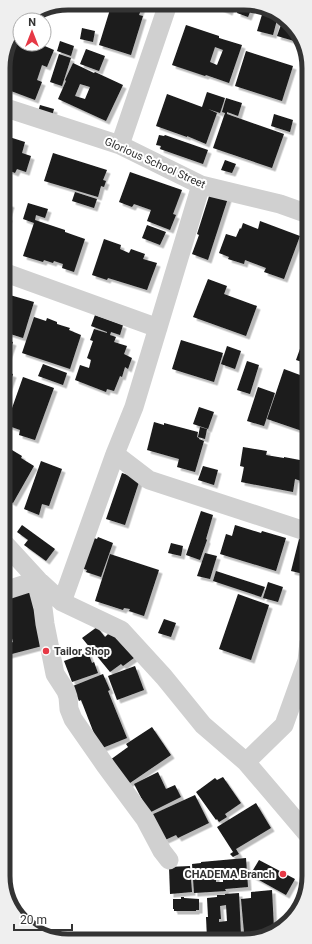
<svg xmlns="http://www.w3.org/2000/svg" width="312" height="944" font-family="Roboto,sans-serif">
	<style>
		.building { fill: #1a1a1a; fill-rule: evenodd; filter: url(#shadow) }
		.lines { fill: none; stroke-linecap: round; stroke-linejoin: round }
		.street { stroke: #d0d0d0; stroke-width: 19 }
		.poi-dot { fill: #e63946; stroke: #fff; stroke-width: 1.5 }
		.labels { text-anchor: middle; dominant-baseline: central; stroke-width: 4; stroke-linejoin: round; paint-order: stroke }
		.street-label { font-size: 11px; fill: #333; stroke: #fff }
		.poi-label { font-size: 11px; font-weight: bold; fill: #333; stroke: #fff; text-anchor: start }
		.rim { fill: none; stroke: #333; stroke-width: 5 }
	</style>
	<defs>
		<filter id="shadow"><feDropShadow dx="3.5" dy="3.5" stdDeviation="0" flood-color="#0004"/></filter>
	</defs>
	<rect width="100%" height="100%" fill="#fff"/>
	<path class="building" d="M112,3L143,4L139,15L143,16L131,55L99,45Z
		M210,4H232L229,12Z
		M240,4H243L252,7L248,17L237,13Z
		M264,8L278,16L273,35L257,31Z
		M283,19L290,22L301,43L277,36Z
		M186,25L219,36V38L242,45L229,83L206,75L205,76L172,65ZM215,47L223,50L217,65L210,62Z
		M82,28L95,31L93,42L80,39Z
		M20,35V44H40L54,50L47,67L42,65L37,80L42,82L35,100L3,88V78Z
		M60,41L74,46L71,56L57,51Z
		M86,49L105,56L99,71L80,64Z
		M246,51L293,66L282,101L235,86Z
		M59,54L71,58L62,86L50,82Z
		M73,63L94,73L95,72L123,85L106,121L58,99L66,81L65,80ZM80,84L90,87L85,99L75,96Z
		M207,92L225,98L220,113L208,109L217,113L206,144L187,136V137L156,126L167,94L202,107Z
		M226,98L242,103L238,116L227,112V114L284,134L272,168L213,148L225,113L222,112Z
		M40,105L54,109L52,116L38,112Z
		M274,114L293,120L290,132L271,126Z
		M3,135L25,142L22,153L31,156L26,172L17,169L15,173L3,168L4,164H3Z
		M159,135L164,136L165,135L208,150L203,164L160,149L161,146L156,145Z
		M53,153L107,170L103,180L106,181L104,187L101,186L98,197L44,181Z
		M225,160L236,164L232,173L221,170Z
		M308,166V182L303,181Z
		M130,172L182,190L173,214L176,215L170,230L147,221L151,210L134,204L132,207L119,202Z
		M211,190L229,195L208,260L192,254L199,235L197,234Z
		M75,192L97,199L94,208L72,201Z
		M3,201L11,204L7,217H9L4,233Z
		M28,203L48,209L45,218L36,215L35,220L65,230V232L85,239L74,272L62,268L63,264L54,261L53,263L44,260L43,262L23,256L34,223L23,219Z
		M260,221L300,236L284,279L264,272L266,268L245,260L244,264L228,259L229,257L219,253L226,234L236,237L240,228L241,229L243,223L258,229Z
		M147,225L166,232L160,245L142,238Z
		M104,239L121,245L120,249L129,253L131,249L145,254L143,259L157,263L147,290L108,278L107,280L92,275Z
		M208,279L227,286L224,294L257,306L246,336L193,317Z
		M3,293L34,302L23,338L4,332Z
		M95,315L123,325L120,335L111,332L110,335L116,337L114,342L127,346L124,354L132,358L128,369L125,367L122,377L120,376L114,391L107,389L106,392L75,380L80,365L89,368L91,360L87,358L93,341L90,340L94,329L107,333V332L91,326Z
		M34,317L46,321L47,318L57,322V324L70,328L69,330L81,335L70,369L22,353Z
		M308,326V364L296,360Z
		M4,339L13,342L8,356L4,355Z
		M181,340L223,353L214,382L172,369Z
		M227,346L241,351L235,369L221,364Z
		M247,361L259,365L250,394L237,390Z
		M43,364L67,373L63,385L38,376Z
		M284,369L308,378V433L267,419Z
		M4,371L13,374L4,401Z
		M23,377L54,388L35,440L19,435L20,430L6,425Z
		M258,387L275,393L264,426L247,421Z
		M199,407L214,412L208,429L193,424Z
		M154,422L164,425V423L198,432L197,437L199,438V439L204,441L195,472L177,467L179,459L147,450Z
		M200,427L207,429L205,439L198,437Z
		M243,447L267,451L266,455L284,458V457L305,461L301,481L295,479L293,492L241,482L244,467L240,466Z
		M4,448L11,452L12,450L22,456L21,458L34,466L13,503L4,498Z
		M41,461L62,469L49,506L42,504L39,515L24,509Z
		M203,466L218,470L214,485L198,480Z
		M308,471V515L302,514L306,491L304,490L308,470Z
		M122,473L140,479L125,525L106,519Z
		M201,511L213,515L206,539L207,540L200,560L186,555Z
		M22,525L55,549L46,561L24,545L28,540L17,532Z
		M235,525L261,533L262,531L286,538L276,571L220,554L226,534L232,536Z
		M300,535L308,538V575L291,571Z
		M91,537L97,539L98,537L113,543L101,577L86,572L87,570L81,568Z
		M171,543L183,546L181,556L168,553Z
		M205,553L217,556L210,579L197,576Z
		M110,554L159,570L144,616L129,611L130,609L124,608L123,610L95,601Z
		M216,571L265,587L261,597L213,581Z
		M268,582L283,587L278,602L263,598Z
		M29,587L46,645L8,655L5,645L13,642L4,609V594Z
		M238,594L269,605L251,660L219,649Z
		M164,619L176,623L171,637L158,633Z
		M97,627L105,637L111,631L129,652L133,649L138,655L123,666L121,664L110,672L82,638Z
		M88,652L92,663L94,662L98,673L72,682L64,661Z
		M135,666L144,690L117,700L108,676Z
		M103,674L110,690L108,691L127,738L100,749L81,700L79,701L73,686Z
		M152,727L171,755L127,785L110,760L128,747L126,744Z
		M158,772L166,789L175,785L181,797L149,813L134,784Z
		M308,773H309V786L305,785Z
		M223,777L241,803L225,814L227,817L219,822L217,819L216,820L196,792L215,778L217,780Z
		M195,795L209,823L178,838L176,835L165,840L149,816Z
		M256,803L271,828L236,849L239,854L233,857L230,854L233,852L217,827Z
		M246,858L248,887L225,889L226,891L194,893L192,864L201,863V862ZM223,872V882H216V873Z
		M259,860L295,879L286,895L250,875Z
		M190,866L192,892L170,894L169,867Z
		M272,890L274,929L271,931L244,933L241,899L251,898V892Z
		M239,893L241,935L220,936V939H207L206,917H208L207,898L217,897V895H225V894ZM226,905L227,921L219,922V919H221L220,906Z
		M181,897H184V898L199,899V910H196V911H174V909H173V899H181Z"/>
	<g class="lines">
		<path class="street" d="M3,107L120,145L201,185L280,204L308,214
			M120,145L168,4
			M3,272L158,328
			M115,454L149,480L308,532
			M4,543L38,580L62,602L121,630L164,677L203,725L246,762L309,836
			M38,580V589L43,608L45,624L55,674L66,691L68,697L69,709L73,719L105,765L145,819L162,851L169,860
			M4,591L38,580
			M62,602L115,454L134,407L201,185
			M246,762L284,725L307,661L309,642"/>
	</g>
	<g class="poi-dot">
		<circle cx="46" cy="651" r="4"/>
		<circle cx="283" cy="874" r="4"/>
	</g>
	<g class="labels">
		<g class="street-label">
			<text transform="translate(155 163) rotate(24)">Glorious School Street</text>
		</g>
		<g class="poi-label">
			<text x="54" y="651">Tailor Shop</text>
			<text x="275" y="874" text-anchor="end">CHADEMA Branch</text>
		</g>
	</g>
	<path d="M0 0H312V944H0ZM68 10H244A58 58 0 0 1 302 68V876A58 58 0 0 1 244 934H68A58 58 0 0 1 10 876V68A58 58 0 0 1 68 10Z" fill="#efefef" fill-rule="evenodd"/>
	<path class="rim" d="M68 10H244A58 58 0 0 1 302 68V876A58 58 0 0 1 244 934H68A58 58 0 0 1 10 876V68A58 58 0 0 1 68 10Z"/>
	<g transform="translate(32 32)"><circle r="19" fill="#ffffff" stroke="#adadad"/>
	<path d="M0-3L7 15L0 10L-7 15Z" fill="#e63946"/>
	<text y="-6" font-size="11" font-weight="bold" text-anchor="middle" fill="#333333">N</text>
	</g>
	<path d="M14 924v6h58v-6" fill="none" stroke="#333333" stroke-width="2"/>
	<text x="20" y="924" font-size="12" fill="#333333" stroke="#ffffff" stroke-width="3" paint-order="stroke">20 m</text>
</svg>
